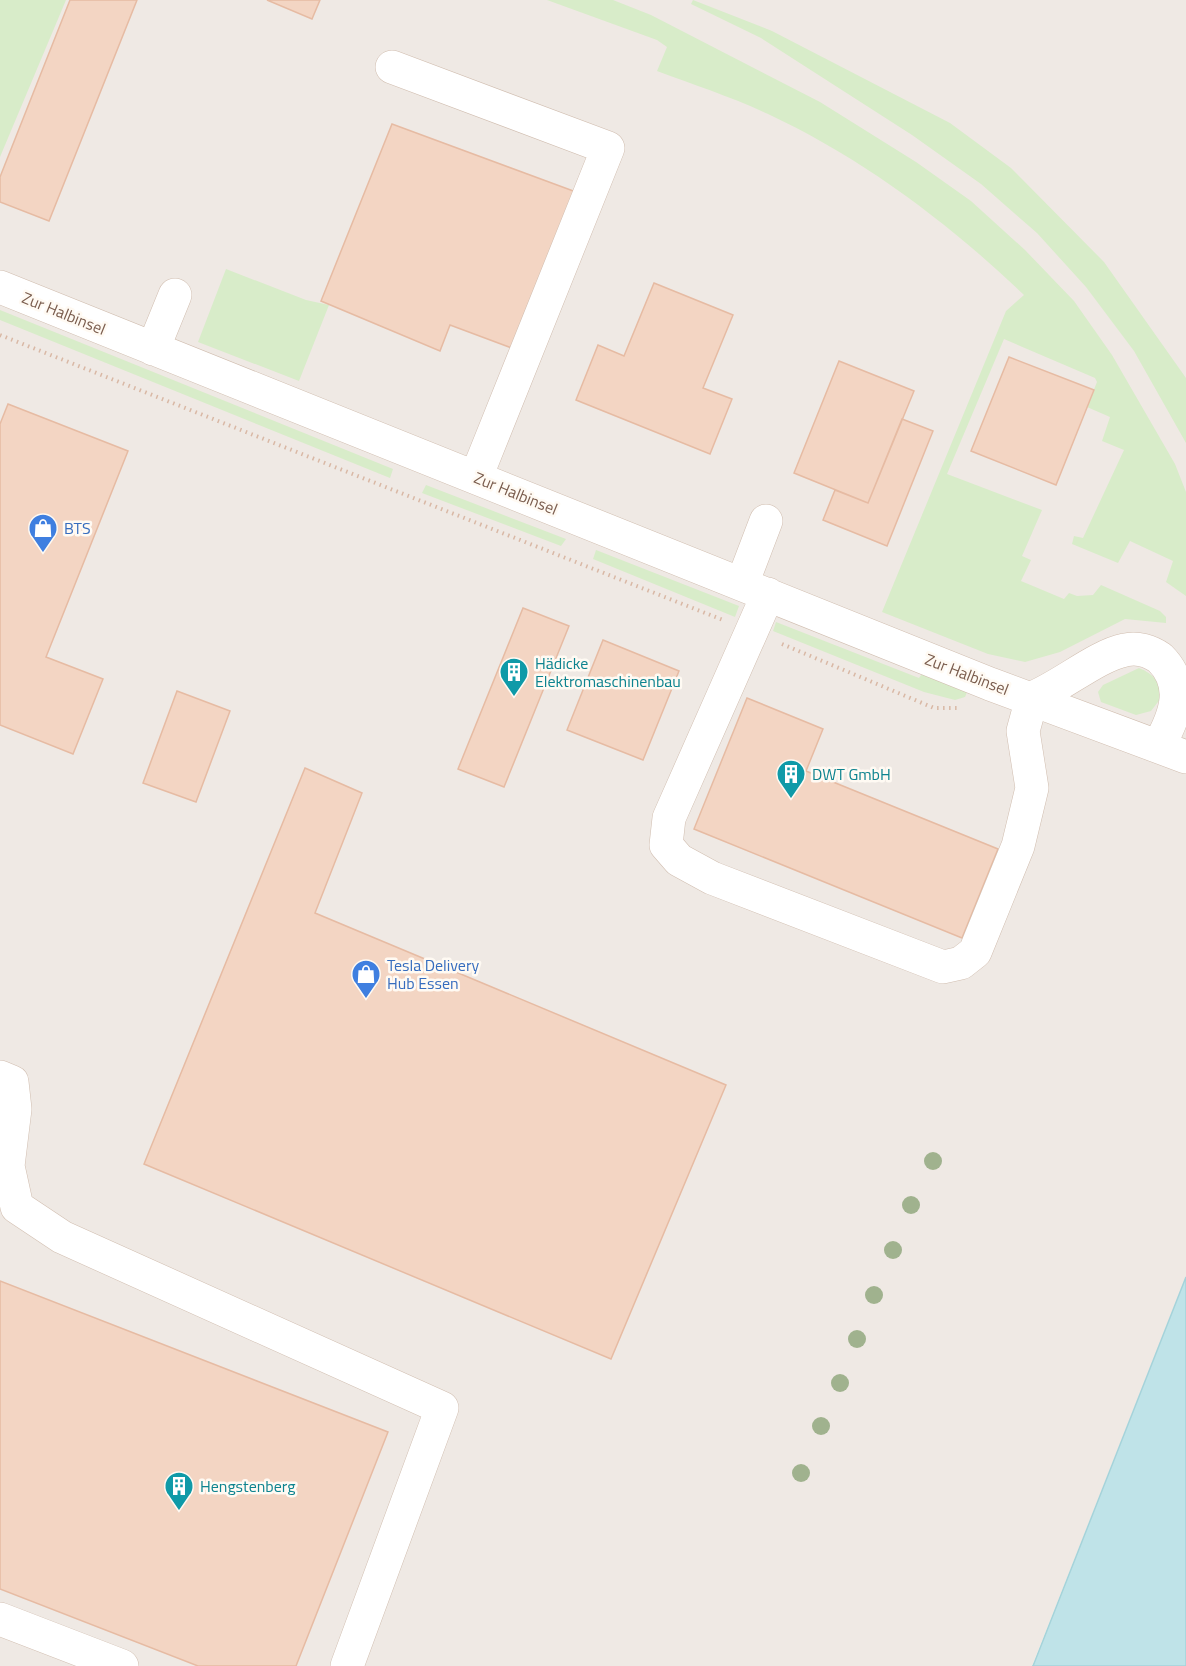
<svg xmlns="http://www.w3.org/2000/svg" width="1186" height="1666" font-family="'Titillium Web',sans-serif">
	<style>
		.industrial { fill: #efe9e4 }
		.green { fill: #d8ecc9 }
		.water { fill: #bfe3e8; stroke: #a5d3da; stroke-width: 1.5 }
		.building { fill: #f3d5c3; stroke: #e6bba3; stroke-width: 1.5 }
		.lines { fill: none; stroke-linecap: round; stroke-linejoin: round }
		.minor-casing { stroke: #d1beb0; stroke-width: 34 }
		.path { stroke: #d9b8a5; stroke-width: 4; stroke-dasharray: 1.5 4.5; stroke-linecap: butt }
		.minor { stroke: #fff; stroke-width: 33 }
		.tree { fill: #a0b28e }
		.labels { text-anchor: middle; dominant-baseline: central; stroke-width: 5; stroke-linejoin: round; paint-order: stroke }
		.street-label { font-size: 16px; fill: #7a5c4d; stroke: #fffaf3 }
		.shop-label { font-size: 16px; fill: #366cbe; stroke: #fffaf3; text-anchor: start }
		.culture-label { font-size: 16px; fill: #0d838f; stroke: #fffaf3; text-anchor: start }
	</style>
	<rect width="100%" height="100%" fill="#fdf6ec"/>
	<path class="industrial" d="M0,0H1186V1277L1032,1666H0Z"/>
	<path class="green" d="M0,0H66L0,157Z
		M547,0H613L651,15L820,102L916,162L971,201L1025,250L1074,301L1112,355L1175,464L1186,492V596L1166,582L1173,561L1130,541L1118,563L1072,544L1074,536L1083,538L1124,450L1102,441L1110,417L1087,407L1097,382L1095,378L1004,339L947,474L1042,510L1022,556L1031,560L1021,581L1064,599L1069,593L1077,596L1093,595L1101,585L1160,611L1166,617V623L1125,619L1060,652L1025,662L988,654L882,612L1006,311L1024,295C949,223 862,158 768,114C732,97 694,85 657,71L667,47L657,40Z
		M693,0L772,31L950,123L1011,168L1104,262L1186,378V443L1134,351L1086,287L1037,233L981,184L912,135L761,38L691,4Z
		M226,269L306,300L329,305L299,381L198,342Z
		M0,310L393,469L390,478L0,320Z
		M426,485L566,539L561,546L422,493Z
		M596,550L739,606L735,617L593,559Z
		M776,622L919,678L924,671L968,690L965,697L955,700L924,692L773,631Z
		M1139,668C1154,674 1160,682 1161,698L1151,711L1136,715L1101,702L1098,692L1103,685Z"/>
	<path class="water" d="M1186,1277V1666H1032H1033Z"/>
	<path class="building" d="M70,0H137L49,221L0,202V177Z
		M267,0H320L312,19Z
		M392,124L576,192L517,350L450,325L440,351L321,301Z
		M654,283L733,315L703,388L732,399L710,454L576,400L598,345L624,356Z
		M1009,357L1094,390L1056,485L971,451Z
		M839,361L914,391L868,503L794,473Z
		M8,404L128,451L46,657L103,679L73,754L0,725V424Z
		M902,419L933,431L887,546L823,520L835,490L868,503Z
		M523,608L569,626L504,787L458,769Z
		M603,640L679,671L643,760L567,730Z
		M177,691L230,711L196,802L143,783Z
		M747,698L823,729L806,771L998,849L962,938L694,829Z
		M305,768L362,793L315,913L726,1085L611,1359L144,1164Z
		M0,1281L388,1432L296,1666H198L0,1589Z"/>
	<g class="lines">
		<g class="minor-casing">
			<path id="minor" d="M392,67L608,148L476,477
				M0,287L990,684L1186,757
				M153,349L175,295
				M742,584L766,521
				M768,594L669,818L666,845L679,860L712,878L943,967L961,963L975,952L1018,846L1032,788L1023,731L1032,698C1062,686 1096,656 1125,650C1137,647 1150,651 1160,658C1186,684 1177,713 1159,745
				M0,1077L12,1082L15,1109L8,1166L17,1207L62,1237L442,1408L347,1666
				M0,1619L122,1666"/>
		</g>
		<path class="path" d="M0,335L723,620
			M782,644L934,708H960"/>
		<use href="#minor" class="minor"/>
	</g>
	<g class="tree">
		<circle cx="933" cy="1161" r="9"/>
		<circle cx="911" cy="1205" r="9"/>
		<circle cx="893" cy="1250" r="9"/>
		<circle cx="874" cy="1295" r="9"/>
		<circle cx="857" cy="1339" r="9"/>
		<circle cx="840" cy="1383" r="9"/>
		<circle cx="821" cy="1426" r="9"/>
		<circle cx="801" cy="1473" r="9"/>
	</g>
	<defs>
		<g id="shop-pin" transform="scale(1.5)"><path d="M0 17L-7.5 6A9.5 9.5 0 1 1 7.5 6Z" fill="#3f7fe0" stroke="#fffaf3"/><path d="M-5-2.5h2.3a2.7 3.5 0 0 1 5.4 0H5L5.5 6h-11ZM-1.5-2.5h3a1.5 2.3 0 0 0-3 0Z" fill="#fff"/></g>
		<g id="building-pin" transform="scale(1.5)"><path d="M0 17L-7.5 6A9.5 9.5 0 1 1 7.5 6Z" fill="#0f9aa8" stroke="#fffaf3"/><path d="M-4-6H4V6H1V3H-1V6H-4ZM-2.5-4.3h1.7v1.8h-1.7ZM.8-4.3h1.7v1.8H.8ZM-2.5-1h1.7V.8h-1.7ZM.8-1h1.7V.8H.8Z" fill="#fff"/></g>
	</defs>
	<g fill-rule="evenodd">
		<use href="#shop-pin" x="43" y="528"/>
		<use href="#building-pin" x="514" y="672"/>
		<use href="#building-pin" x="791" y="774"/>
		<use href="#shop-pin" x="366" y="974"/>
		<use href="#building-pin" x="179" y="1486"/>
	</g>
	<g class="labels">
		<g class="street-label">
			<text transform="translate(64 313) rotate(22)">Zur Halbinsel</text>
			<text transform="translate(516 493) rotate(22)">Zur Halbinsel</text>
			<text transform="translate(967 674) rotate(21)">Zur Halbinsel</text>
		</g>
		<g class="shop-label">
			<text x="64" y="528">BTS</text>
			<text x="387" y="965">Tesla Delivery<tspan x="387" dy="18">Hub Essen</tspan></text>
		</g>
		<g class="culture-label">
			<text x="535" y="663">Hädicke<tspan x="535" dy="18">Elektromaschinenbau</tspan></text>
			<text x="812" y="774">DWT GmbH</text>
			<text x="200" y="1486">Hengstenberg</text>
		</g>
	</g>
</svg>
